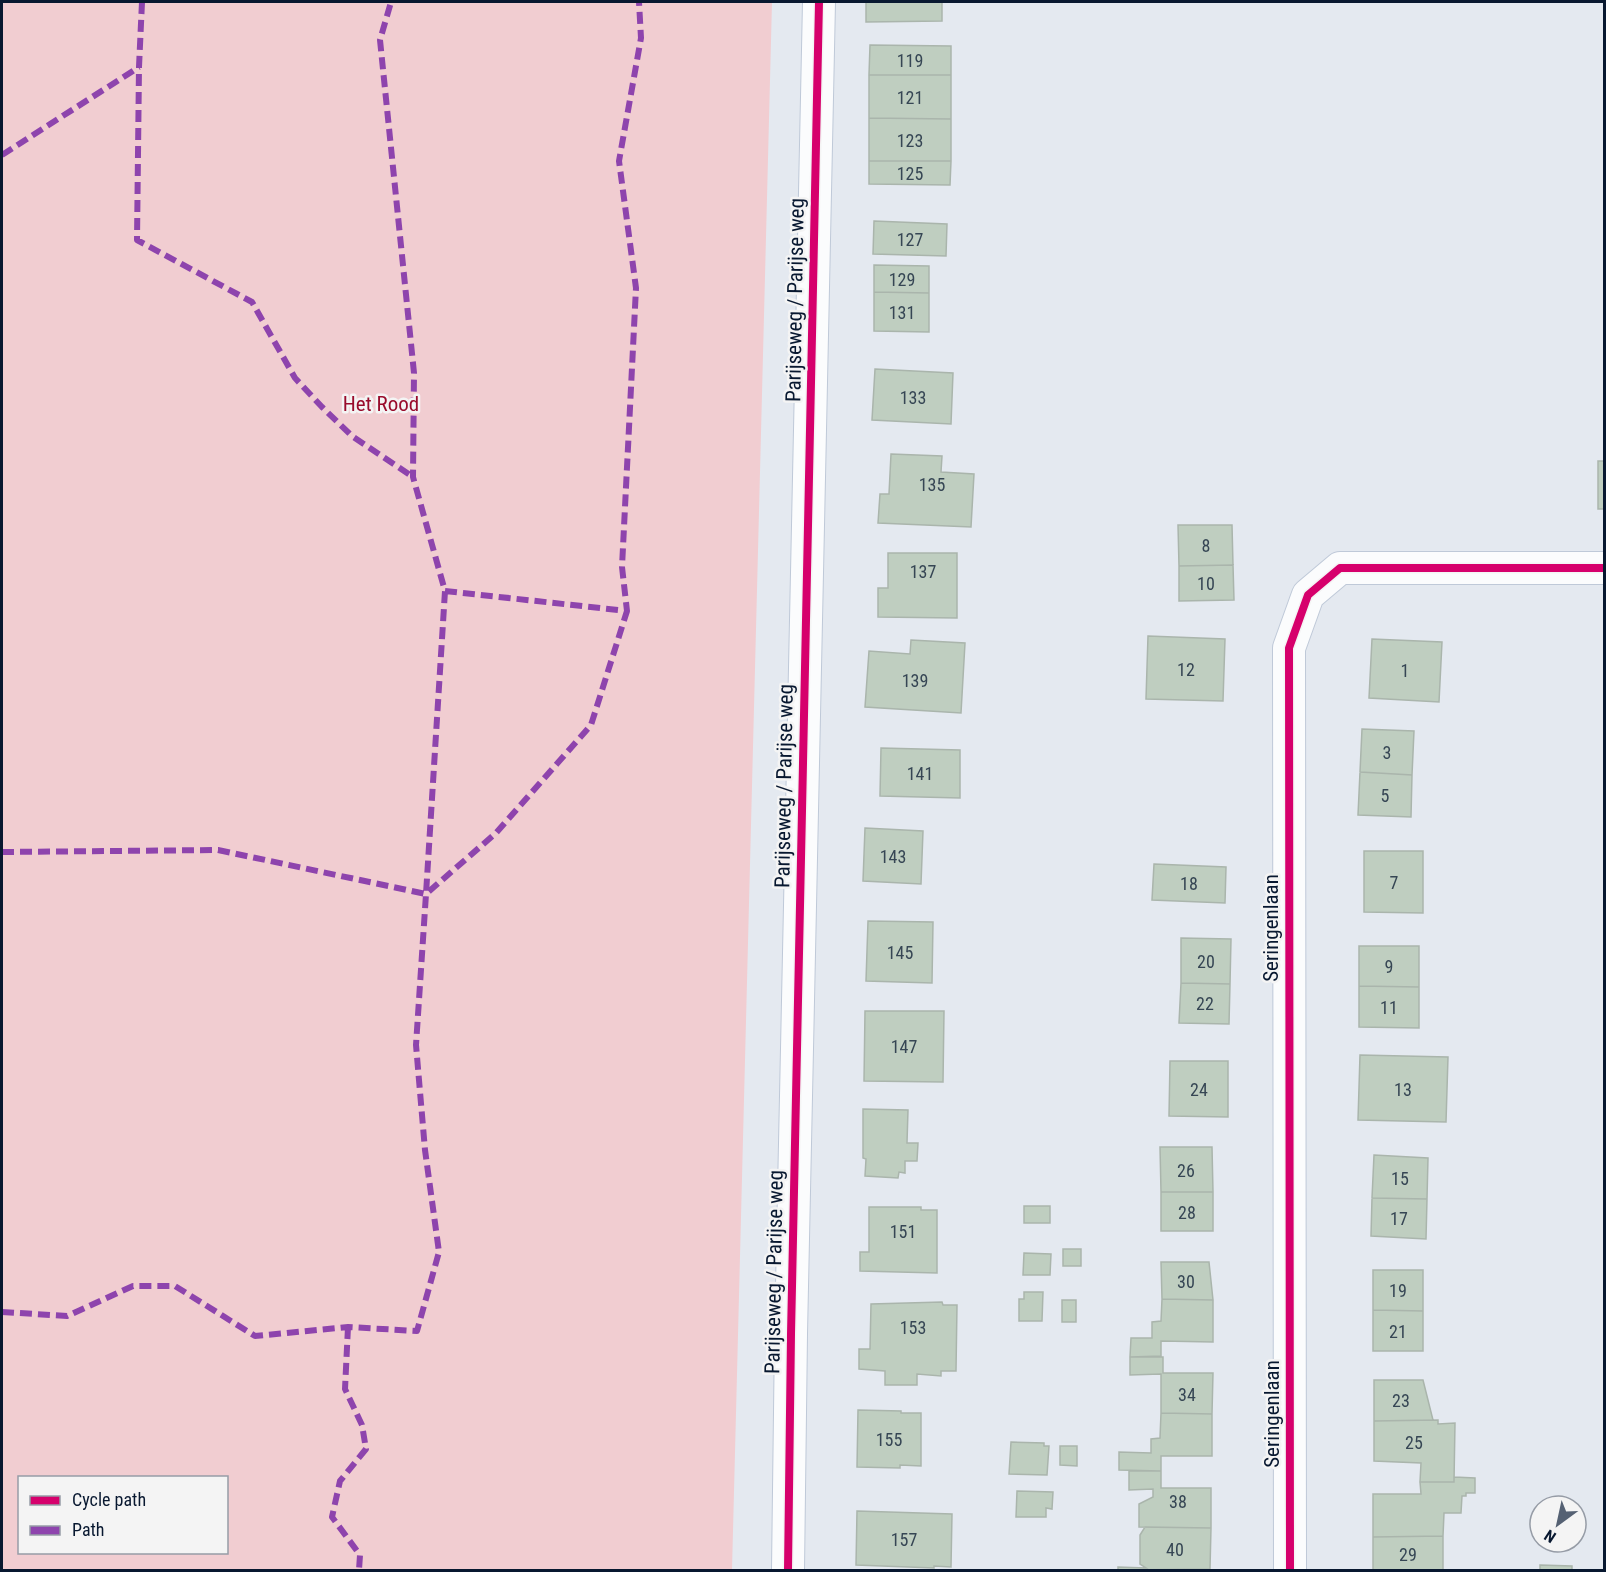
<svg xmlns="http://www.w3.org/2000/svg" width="1606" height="1572" font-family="'Roboto Condensed',sans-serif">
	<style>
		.green { fill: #f1cdd1; fill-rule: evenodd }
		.building { fill: #bfcec0; stroke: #aab5ac; stroke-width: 1.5 }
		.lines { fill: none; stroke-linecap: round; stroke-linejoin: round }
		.street-casing { stroke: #bfc9d8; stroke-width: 34 }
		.street { stroke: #fbfcfd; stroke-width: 32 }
		.quiet { stroke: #8e44ad; stroke-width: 6; stroke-dasharray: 12 6; stroke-linecap: butt }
		.cycleway-casing { stroke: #f4f4f4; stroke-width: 11 }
		.cycleway { stroke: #d6006c; stroke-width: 8 }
		.labels { text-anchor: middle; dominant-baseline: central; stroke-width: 5; stroke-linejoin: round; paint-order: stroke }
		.number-label { font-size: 18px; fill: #364654 }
		.street-label { font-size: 21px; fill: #081830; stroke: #f4f4f4 }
		.park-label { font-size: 21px; fill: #990c2c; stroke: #f4f4f4 }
	</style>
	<rect width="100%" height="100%" fill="#e4e9f0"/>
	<path class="green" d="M2,2H772L732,1570H2ZM20,1478H226V1552H20Z"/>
	<path class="building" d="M866,2H942V21L866,22Z
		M870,45L951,46V75H869Z
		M869,75H951V119L869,118Z
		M869,118L951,119V161H869Z
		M869,161H951L950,185L869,184Z
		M874,221L947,224L946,256L873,254Z
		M874,265L929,266V293L874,292Z
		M874,292L929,293V332L874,331Z
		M875,369L953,373L951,424L872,420Z
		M891,454L942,456L941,472L974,474L971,527L878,523L880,494H889Z
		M1598,461H1604V509H1598Z
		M1178,525H1232L1233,565L1179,566Z
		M888,553H957V618L878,617V588H888Z
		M1233,565L1234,600L1179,601V566Z
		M1148,636L1225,639L1223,701L1146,699Z
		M1372,639L1442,642L1439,702L1369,698Z
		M911,640L965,643L961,713L865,707L869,651L910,654Z
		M1362,729L1414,731L1412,775L1360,772Z
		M881,748L960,750V798L880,796Z
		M1360,772L1412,775L1411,817L1358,815Z
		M865,828L923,831L921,884L863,881Z
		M1364,851H1423V913L1364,912Z
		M1154,864L1226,867L1225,903L1152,900Z
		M868,921L933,922L932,983L866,981Z
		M1181,938L1231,939L1230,984L1181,983Z
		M1359,946H1419V987L1359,986Z
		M1181,983L1230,984L1229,1024L1179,1023Z
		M1359,986L1419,987V1028L1359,1027Z
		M865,1011H944L943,1082L864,1081Z
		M1360,1055L1448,1057L1446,1122L1358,1120Z
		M1170,1061H1228V1117L1169,1116Z
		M863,1109L908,1110L907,1143H918L917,1161H905V1173L899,1172L898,1178L865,1176L866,1159L863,1158Z
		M1160,1147H1212L1213,1192H1161Z
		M1374,1155L1428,1158L1427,1199L1372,1198Z
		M1161,1192H1213V1231H1161Z
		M1372,1198L1427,1199L1426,1239L1371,1236Z
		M1024,1206H1050V1223H1024Z
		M869,1207H921V1210H937V1273L860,1271V1252H869Z
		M1063,1249H1081V1266H1063Z
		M1024,1253L1051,1254L1050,1275H1023Z
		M1161,1262H1209L1213,1300L1162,1299Z
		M1373,1270H1423V1311L1373,1310Z
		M1024,1292H1043L1042,1321H1019V1299H1024Z
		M1162,1299L1213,1300V1342L1161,1341V1356L1130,1357L1131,1338H1152V1322L1161,1321Z
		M1062,1300H1076V1322H1062Z
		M942,1302L943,1305H957L956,1371H941V1376L917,1374V1385H885V1371L859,1369V1349H870L871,1304Z
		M1373,1310L1423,1311V1351H1373Z
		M1130,1357H1163V1373H1213L1212,1414L1161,1413V1374L1130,1375Z
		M1374,1380H1423L1433,1420L1374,1421Z
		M858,1410L901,1411V1413H921V1466L900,1465V1468L857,1467Z
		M1161,1413L1212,1414V1456H1161V1471L1119,1470V1452L1151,1453V1439L1160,1438Z
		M1438,1420V1424L1455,1423L1454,1482H1420L1421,1463L1374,1461V1421Z
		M1011,1442L1044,1443V1446H1049L1047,1475L1009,1474Z
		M1060,1446H1077V1466L1060,1465Z
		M1129,1471H1161V1488H1211V1528L1139,1527V1504L1153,1497V1489L1129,1490Z
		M1454,1477L1475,1478V1493H1466V1496H1462L1461,1513H1444L1443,1536L1373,1537V1494H1421L1420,1482H1454Z
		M1017,1491L1053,1492L1052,1509L1046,1508V1517H1016Z
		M857,1511L952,1514L951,1567L934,1566V1568L856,1565Z
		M1145,1527L1211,1528L1210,1569L1118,1570V1567L1146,1568L1140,1564V1535Z
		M1443,1536V1570H1373V1537Z
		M1540,1565L1572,1566V1570H1540Z"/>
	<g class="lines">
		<g class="street-casing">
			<path id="street" d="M788,1570L791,1334L819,2
				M1290,1570L1289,648L1308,595L1340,568H1604"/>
		</g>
		<use href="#street" class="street"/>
		<path class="quiet" d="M142,2L139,67L137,240L252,302L295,378L322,407L352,436L413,477
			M2,155L139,67
			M445,591L627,611L622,567L636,288L619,161L641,38L639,2
			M2,852L218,850L426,894L445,591L413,477L414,373L380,40L391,2
			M2,1312L67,1316L133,1286H175L255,1336L348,1327L417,1331L439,1252L425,1150L416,1045L426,894L496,833L591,725L627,611
			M348,1327L345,1389L362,1425L366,1449L340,1481L332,1517L360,1555L359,1570"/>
		<g class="cycleway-casing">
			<path id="cycleway" d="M788,1570L791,1334L819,2
				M1290,1570L1289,648L1308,595L1340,568H1604"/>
		</g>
		<use href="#cycleway" class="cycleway"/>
	</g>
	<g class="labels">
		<g class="number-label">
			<text x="910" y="60">119</text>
			<text x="910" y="97">121</text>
			<text x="910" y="140">123</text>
			<text x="910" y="173">125</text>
			<text x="910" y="239">127</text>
			<text x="902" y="279">129</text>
			<text x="902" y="312">131</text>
			<text x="913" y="397">133</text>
			<text x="932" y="484">135</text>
			<text x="1206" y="545">8</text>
			<text x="923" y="571">137</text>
			<text x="1206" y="583">10</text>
			<text x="1186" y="669">12</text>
			<text x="1405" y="670">1</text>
			<text x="915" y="680">139</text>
			<text x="1387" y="752">3</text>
			<text x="920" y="773">141</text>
			<text x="1385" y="795">5</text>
			<text x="893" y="856">143</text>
			<text x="1394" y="882">7</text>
			<text x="1189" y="883">18</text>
			<text x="900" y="952">145</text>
			<text x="1206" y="961">20</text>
			<text x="1389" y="966">9</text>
			<text x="1205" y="1003">22</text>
			<text x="1389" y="1007">11</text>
			<text x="904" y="1046">147</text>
			<text x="1199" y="1089">24</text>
			<text x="1403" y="1089">13</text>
			<text x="1186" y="1170">26</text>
			<text x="1400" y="1178">15</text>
			<text x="1187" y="1212">28</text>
			<text x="1399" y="1218">17</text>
			<text x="903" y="1231">151</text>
			<text x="1186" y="1281">30</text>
			<text x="1398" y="1290">19</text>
			<text x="913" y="1327">153</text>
			<text x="1398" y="1331">21</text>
			<text x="1187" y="1394">34</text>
			<text x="1401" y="1400">23</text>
			<text x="889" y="1439">155</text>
			<text x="1414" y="1442">25</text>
			<text x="1178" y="1501">38</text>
			<text x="904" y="1539">157</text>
			<text x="1175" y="1549">40</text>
			<text x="1408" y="1554">29</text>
		</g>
		<g class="street-label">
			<text transform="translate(795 300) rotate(-89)">Parijseweg / Parijse weg</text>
			<text transform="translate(784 786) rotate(-89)">Parijseweg / Parijse weg</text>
			<text transform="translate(1271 928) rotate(-90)">Seringenlaan</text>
			<text transform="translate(774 1272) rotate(-89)">Parijseweg / Parijse weg</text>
			<text transform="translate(1272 1414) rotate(-90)">Seringenlaan</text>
		</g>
		<g class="park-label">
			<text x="381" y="404">Het Rood</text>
		</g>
	</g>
	<rect width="1606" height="1572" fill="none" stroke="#081830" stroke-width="6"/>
	<rect x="18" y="1476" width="210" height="78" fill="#f4f4f4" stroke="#969ca6" stroke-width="1.5"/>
	<rect x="30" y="1496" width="30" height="9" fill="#d6006c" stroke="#969ca6" stroke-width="1.5"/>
	<text x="72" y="1506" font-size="18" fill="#081830">Cycle path</text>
	<rect x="30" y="1526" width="30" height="9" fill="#8e44ad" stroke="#969ca6" stroke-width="1.5"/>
	<text x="72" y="1536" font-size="18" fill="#081830">Path</text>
	<g transform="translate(1558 1524) rotate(213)"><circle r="28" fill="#f4f4f4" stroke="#969ca6" stroke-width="1.5"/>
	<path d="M0-4.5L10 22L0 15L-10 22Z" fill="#556173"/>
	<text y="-9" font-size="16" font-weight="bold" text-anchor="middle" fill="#081830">N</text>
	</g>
</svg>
